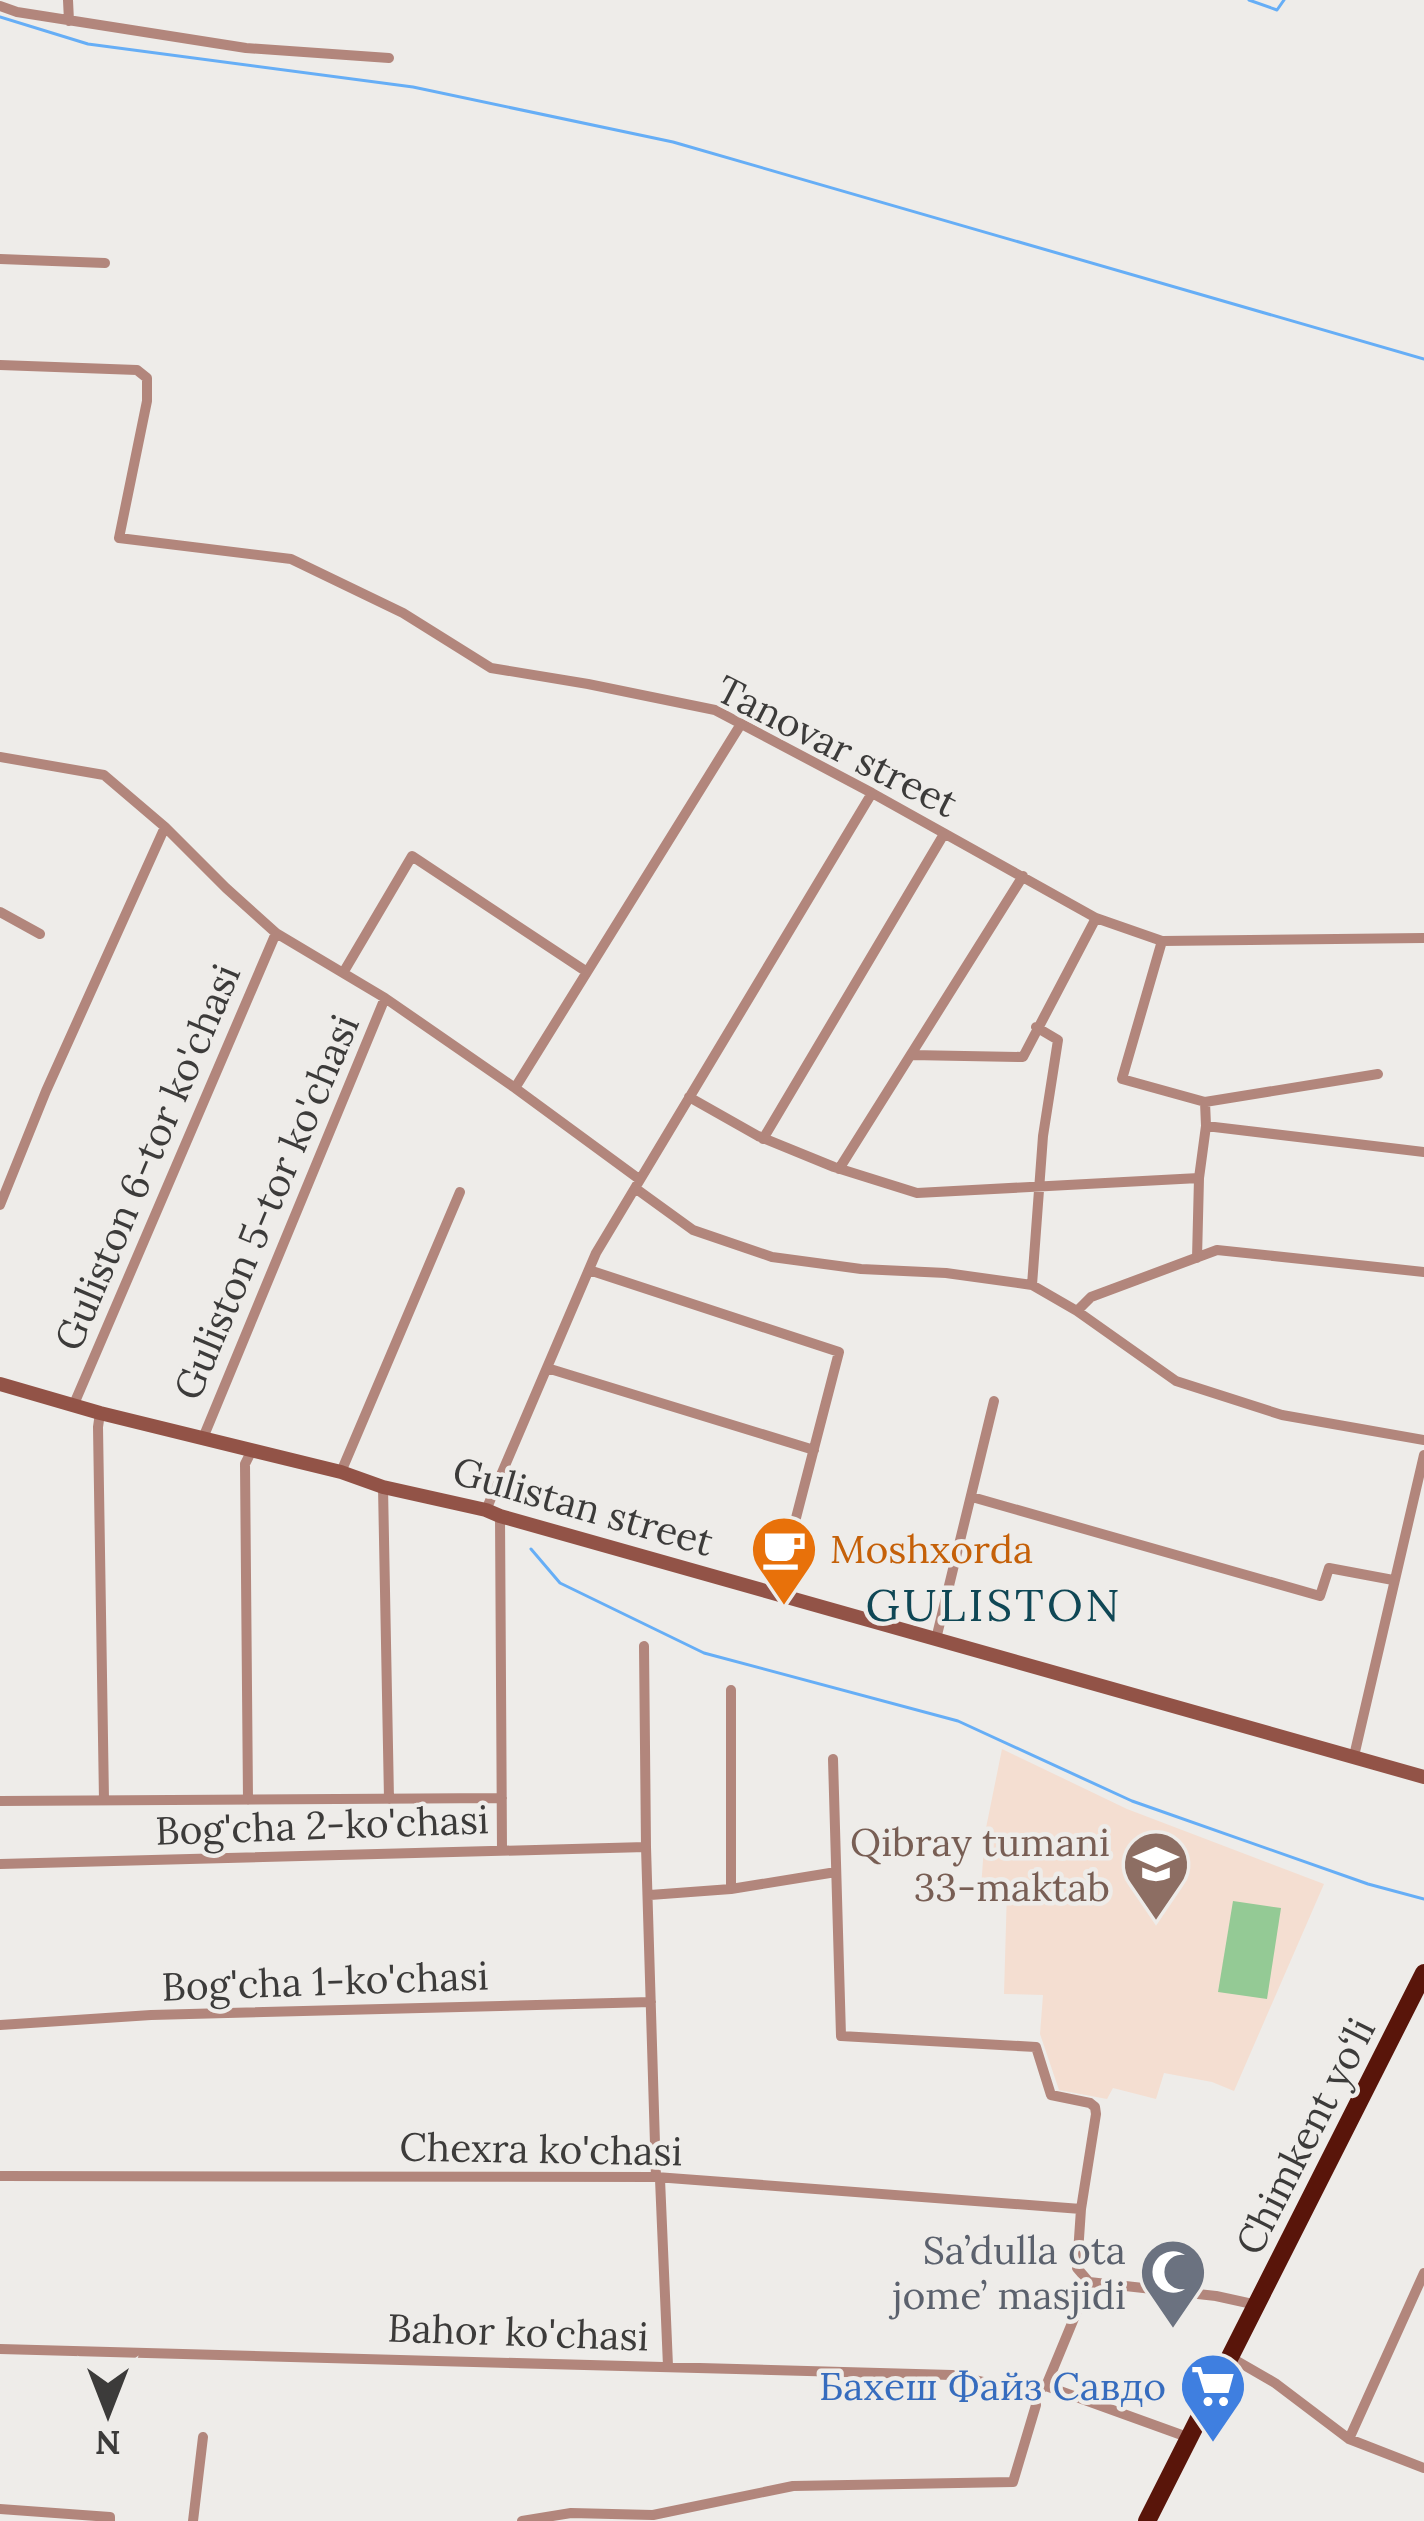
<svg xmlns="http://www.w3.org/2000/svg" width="1424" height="2521" font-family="Lora,serif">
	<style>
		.education { fill: #f4ded1 }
		.green { fill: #94ca95 }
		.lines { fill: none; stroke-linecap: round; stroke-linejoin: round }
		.stream { stroke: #66aef6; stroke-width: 3 }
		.street { stroke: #b2867c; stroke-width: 10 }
		.secondary { stroke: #925347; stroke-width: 14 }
		.highway { stroke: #59150a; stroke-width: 18 }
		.labels { text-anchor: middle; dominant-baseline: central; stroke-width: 9; stroke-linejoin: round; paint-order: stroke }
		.street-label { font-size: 39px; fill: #3c3b3a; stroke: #eeece9 }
		.food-label { font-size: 39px; fill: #c56008; stroke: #eeece9; text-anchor: start }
		.education-label { font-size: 39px; fill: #785e54; stroke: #eeece9; text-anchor: end }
		.worship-label { font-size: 39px; fill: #5b616d; stroke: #eeece9; text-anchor: end }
		.shop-label { font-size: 39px; fill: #366cbe; stroke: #eeece9; text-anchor: end }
		.quarter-label { font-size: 45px; letter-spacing: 3px; fill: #0f4755; stroke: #eeece9 }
	</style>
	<rect width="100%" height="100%" fill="#eeece9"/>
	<path class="education" d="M1002,1749L1127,1809L1324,1884L1234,2091L1212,2082L1164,2073L1156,2099L1113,2088L1107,2099L1059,2090L1040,2034L1043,1995L1004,1994L1007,1890L981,1888L985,1833Z"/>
	<path class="green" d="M1233,1901L1281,1908L1267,1999L1218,1992Z"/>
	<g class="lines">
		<path class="stream" d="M1249,0L1277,10L1284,0
			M0,17L88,44L413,87L673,142L1424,359
			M531,1549L560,1583L704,1653L958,1721L1132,1801L1368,1884L1424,1899"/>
		<path class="street" d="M68,0L69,21
			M0,6L17,12L246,48L389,58
			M0,259L105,263
			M0,365L137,370L147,378V401L119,538L291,559L403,613L491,668L588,684L715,710L872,793L1096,918L1162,941L1424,938
			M0,757L104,775L165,827L226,888L276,933L385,998L515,1088L639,1179
			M0,912L40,934
			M1162,941L1122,1079L1205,1102L1378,1074
			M343,973L412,856L587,972
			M911,1055L1023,1057L1096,918
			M515,1088L741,724
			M689,1097L758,1136L834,1167L917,1193L1199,1178
			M1206,1126L1424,1152
			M763,1139L944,834
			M839,1169L1023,876
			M635,1188L693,1230L772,1257L861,1269L946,1273L1032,1285L1077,1311L1176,1381L1282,1415L1424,1440
			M0,1205L46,1091L165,827
			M1197,1258L1199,1178L1206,1126L1205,1102
			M589,1270L839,1352L776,1595
			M1032,1285L1043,1136L1058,1040L1036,1027
			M1077,1311L1091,1297L1217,1250L1424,1272
			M547,1368L814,1450
			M74,1404L276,933
			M100,1413L98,1427L104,1800
			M203,1438L385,998
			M341,1472L460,1192
			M383,1487L389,1799
			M972,1497L1320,1596L1329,1568L1393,1580
			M486,1510L596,1253L872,793
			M500,1516L502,1850
			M936,1639L994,1401
			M644,1646L646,1847L656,2177
			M731,1690V1889
			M1354,1756L1424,1455
			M833,1759L841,2036L1036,2047L1051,2095L1090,2103L1095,2107L1096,2114L1081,2209L1077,2268L1089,2282L1046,2386L1032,2393
			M248,1800L245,1464L252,1450
			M0,1801L502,1798
			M0,1864L646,1847
			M650,1895L731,1889L836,1872
			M0,2025L151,2015L651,2002
			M0,2176L656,2177L1081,2209
			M660,2179L668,2366
			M1089,2282L1216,2296L1257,2305
			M0,2349L952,2375L1032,2393
			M1230,2357L1275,2383L1349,2439L1424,2468
			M1046,2386L1190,2438
			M1349,2439L1424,2273
			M0,2509L110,2517V2521
			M193,2521L203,2437
			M522,2521L571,2513L653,2515L793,2486L1013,2482L1036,2405L1032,2393"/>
		<path class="secondary" d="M0,1384L100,1413L341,1472L383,1487L486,1510L500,1516L1424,1777"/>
		<path class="highway" d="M1147,2521L1424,1973"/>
	</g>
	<defs>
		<g id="cafe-pin" transform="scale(3.45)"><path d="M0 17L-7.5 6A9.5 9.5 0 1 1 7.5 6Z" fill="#e8710a" stroke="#eeece9"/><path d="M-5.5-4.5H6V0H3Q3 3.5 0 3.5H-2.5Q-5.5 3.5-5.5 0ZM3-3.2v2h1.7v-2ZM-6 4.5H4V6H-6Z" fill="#fff"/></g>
		<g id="school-pin" transform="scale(3.45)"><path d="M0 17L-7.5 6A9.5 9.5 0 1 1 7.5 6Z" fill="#8d6e63" stroke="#eeece9"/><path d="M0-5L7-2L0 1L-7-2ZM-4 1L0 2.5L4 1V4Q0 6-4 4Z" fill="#fff"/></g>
		<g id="mosque-pin" transform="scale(3.45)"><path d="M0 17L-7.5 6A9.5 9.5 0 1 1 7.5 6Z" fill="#6b7280" stroke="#eeece9"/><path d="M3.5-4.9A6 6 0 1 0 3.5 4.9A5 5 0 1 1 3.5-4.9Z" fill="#fff"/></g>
		<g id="supermarket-pin" transform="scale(3.45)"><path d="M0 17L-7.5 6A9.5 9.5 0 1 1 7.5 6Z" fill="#3f7fe0" stroke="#eeece9"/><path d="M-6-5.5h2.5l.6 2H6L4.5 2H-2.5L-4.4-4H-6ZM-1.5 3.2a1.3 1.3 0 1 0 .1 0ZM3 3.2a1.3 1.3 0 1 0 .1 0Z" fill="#fff"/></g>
	</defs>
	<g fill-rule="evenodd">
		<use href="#cafe-pin" x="784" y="1549"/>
		<use href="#school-pin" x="1156" y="1864"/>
		<use href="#mosque-pin" x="1173" y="2272"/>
		<use href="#supermarket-pin" x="1213" y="2386"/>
	</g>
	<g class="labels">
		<g class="street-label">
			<text transform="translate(837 746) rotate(27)">Tanovar street</text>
			<text transform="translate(147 1157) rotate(-67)">Guliston 6-tor ko'chasi</text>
			<text transform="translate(266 1207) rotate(-67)">Guliston 5-tor ko'chasi</text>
			<text transform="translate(583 1506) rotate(16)">Gulistan street</text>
			<text transform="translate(322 1825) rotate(-2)">Bog'cha 2-ko'chasi</text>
			<text transform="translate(325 1981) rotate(-2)">Bog'cha 1-ko'chasi</text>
			<text transform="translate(1305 2136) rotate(-63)">Chimkent yo‘li</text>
			<text transform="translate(541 2149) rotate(1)">Chexra ko'chasi</text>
			<text transform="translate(518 2332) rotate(2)">Bahor ko'chasi</text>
		</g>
		<g class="food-label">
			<text x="830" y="1549">Moshxorda</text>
		</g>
		<g class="education-label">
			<text x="1110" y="1842">Qibray tumani<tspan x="1110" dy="45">33-maktab</tspan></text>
		</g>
		<g class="worship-label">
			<text x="1126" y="2250">Sa’dulla ota<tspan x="1126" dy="45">jome’ masjidi</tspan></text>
		</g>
		<g class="shop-label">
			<text x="1166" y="2386">Бахеш Файз Савдо</text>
		</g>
		<g class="quarter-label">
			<text x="994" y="1604">GULISTON</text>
		</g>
	</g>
	<g transform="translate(108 2413) rotate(180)" stroke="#eeece9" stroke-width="9" paint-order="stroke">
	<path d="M0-9L21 45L0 30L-21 45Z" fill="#3c3b3a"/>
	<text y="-18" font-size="33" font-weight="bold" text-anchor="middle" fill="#3c3b3a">N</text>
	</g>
</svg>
